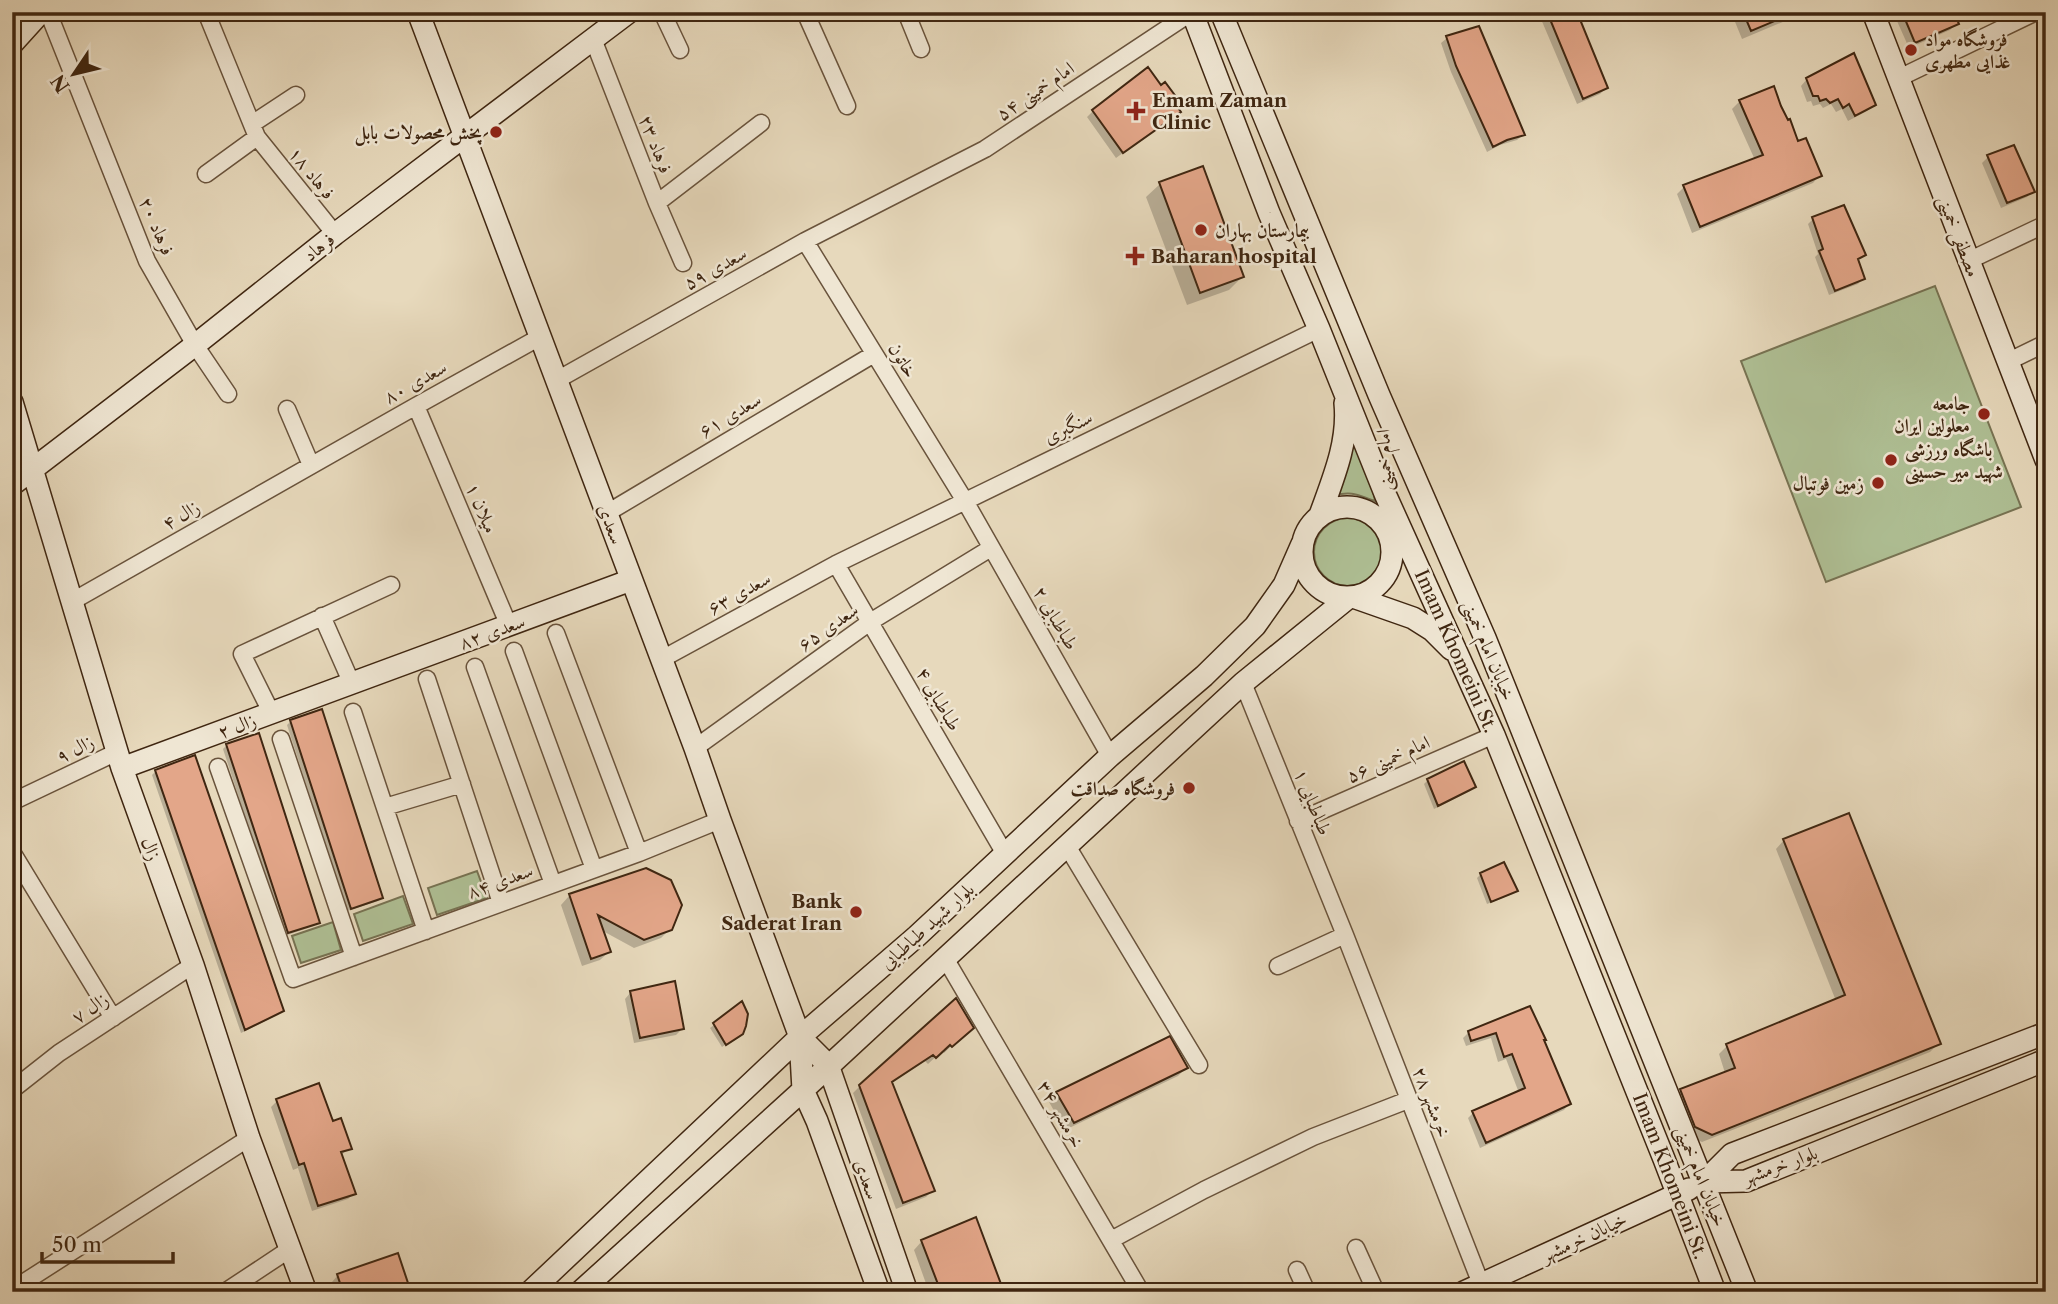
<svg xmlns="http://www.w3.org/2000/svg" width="2058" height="1304" font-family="'Libre Caslon Text',Amiri,serif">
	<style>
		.green { fill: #afc095; stroke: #777353; stroke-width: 2 }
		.shadow { fill: #0003 }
		.building { fill: #e3a689; stroke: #3f2611; stroke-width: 2 }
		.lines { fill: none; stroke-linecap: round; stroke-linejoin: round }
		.street-casing { stroke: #69533c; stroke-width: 19 }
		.secondary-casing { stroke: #3f2611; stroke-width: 24 }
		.street { stroke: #efe6d3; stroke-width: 16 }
		.secondary { stroke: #efe6d3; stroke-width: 21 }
		.poi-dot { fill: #8f2418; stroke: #efe6d3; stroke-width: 2.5 }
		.labels { text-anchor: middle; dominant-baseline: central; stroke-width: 5; stroke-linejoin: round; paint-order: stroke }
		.poi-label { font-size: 19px; font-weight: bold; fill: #3f2611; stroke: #efe6d3; text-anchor: start }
		.street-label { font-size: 19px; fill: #3f2611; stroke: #efe6d3 }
	</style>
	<rect width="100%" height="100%" fill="#e7d9bc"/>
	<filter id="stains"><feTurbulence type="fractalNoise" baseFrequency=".00286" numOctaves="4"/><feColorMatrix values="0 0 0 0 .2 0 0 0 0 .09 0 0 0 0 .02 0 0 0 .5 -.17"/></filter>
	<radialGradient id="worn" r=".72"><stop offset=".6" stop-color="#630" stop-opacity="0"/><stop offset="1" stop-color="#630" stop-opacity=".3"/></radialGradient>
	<path class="green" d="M1935,286L2021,507L1826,582L1741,361Z
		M1354,438L1368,463L1375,501C1357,495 1354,491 1334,495Z
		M1314 552a34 34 0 1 1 68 0a34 34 0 1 1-68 0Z
		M477,871L487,898L437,915L428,888Z
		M403,896L413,924L363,941L354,914Z
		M333,922L341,950L301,963L292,936Z"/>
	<path class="shadow" d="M1538,12H1575L1606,88L1600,94L1577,104Z
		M1731,12H1800L1797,16L1742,39Z
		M1893,12H1952L1957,23L1950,30L1909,48Z
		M1447,38L1523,135L1517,140L1500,145L1487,152L1451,72L1441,43Z
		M1807,79L1874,104L1867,111L1848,121L1842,109L1836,112L1831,104L1823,108L1820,104L1813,106L1811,101L1807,102L1801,86Z
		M1160,87L1179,112L1116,158L1087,117L1093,111Z
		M1740,101L1797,143L1820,175L1813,183L1692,233L1677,194L1684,187L1755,160L1732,109Z
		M1988,157L2033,191L2027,197L2001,208L1982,163Z
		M1202,169L1242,277L1229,290L1187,305L1146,197L1160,184Z
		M1813,219L1864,254L1856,261L1863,278L1858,284L1829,295L1815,257L1818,254L1808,224Z
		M321,711L381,898L378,901L347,911L287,725L290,722Z
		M227,745L318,922L314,926L284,936L223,749Z
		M156,771L282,1011L278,1015L241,1033L152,775Z
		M1428,780L1474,787L1470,791L1434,809L1424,784Z
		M1784,840L1939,1043L1930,1052L1702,1142L1687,1135L1672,1100L1681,1091L1725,1073L1719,1054L1727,1046L1836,1001L1776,849Z
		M646,870L670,929L661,938L634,948L601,930L609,952L600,960L582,966L561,905L569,896Z
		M1481,874L1515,890L1512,894L1487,904L1477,878Z
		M631,992L682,1029L676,1035L634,1043L625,999Z
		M1529,1008L1569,1104L1564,1110L1480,1148L1468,1118L1473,1113L1519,1093L1506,1059L1498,1062L1491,1038L1466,1046L1463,1038L1469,1032Z
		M714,1025L742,1033L722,1047L710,1028Z
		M971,1027L944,1053L942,1051L928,1064L925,1061L891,1083L933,1190L926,1197L896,1209L853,1093L860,1086Z
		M1186,1068L1178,1076L1065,1130L1049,1102L1057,1094Z
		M277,1101L332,1123L350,1148L341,1155L354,1193L348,1199L312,1211L298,1168L293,1170L271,1107Z
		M922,1241L1002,1292H929L914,1250Z
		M338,1275L409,1292H335L332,1282Z
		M2025,1287L2027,1292H2011Z"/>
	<path class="building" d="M1547,12H1577L1608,88L1583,99Z
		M1743,12H1796L1751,31Z
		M1902,12H1954L1959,24L1915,43Z
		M1479,26L1525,135L1507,140L1493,147L1456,66L1446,36Z
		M1854,53L1876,105L1855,116L1849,104L1843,108L1838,99L1830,103L1826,99L1820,101L1818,96H1813L1806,78Z
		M1148,67L1161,85L1165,82L1180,102L1176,105L1181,112L1123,153L1092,110Z
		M1774,86L1781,106L1788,120L1790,119L1798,141L1806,138L1822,176L1700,227L1683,185L1763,155L1739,100Z
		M2014,145L2035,192L2007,203L1987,155Z
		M1203,166L1244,277L1200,293L1159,182Z
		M1844,205L1866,255L1858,259L1865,279L1835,291L1819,251L1823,249L1812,217Z
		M322,709L383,898L351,909L290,720Z
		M259,733L320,923L288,933L226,744Z
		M195,755L284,1011L245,1030L155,770Z
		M1464,761L1476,787L1438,806L1427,779Z
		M1849,813L1941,1044L1712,1135L1695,1127L1680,1089L1735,1068L1726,1044L1845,995L1783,839Z
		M1504,862L1518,891L1491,902L1480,873Z
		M646,868L671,880L682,905L672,930L644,940L598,915L611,952L591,959L569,894Z
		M675,981L684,1029L640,1038L630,991Z
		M956,998L974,1028L952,1047L950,1045L936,1058L933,1055L892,1082L935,1191L903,1203L859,1085Z
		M742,1001L748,1014L746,1026L743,1034L726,1045L713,1023Z
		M1530,1006L1546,1040H1544L1571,1104L1486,1143L1472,1111L1525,1088L1512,1054L1504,1057L1496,1033L1471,1041L1468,1031Z
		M1170,1036L1188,1068L1074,1123L1056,1092Z
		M319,1083L333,1121L341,1118L352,1149L341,1152L356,1194L318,1206L304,1163L299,1165L276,1099Z
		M976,1217L1004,1292H941L921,1240Z
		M398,1253L411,1292H343L337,1274Z"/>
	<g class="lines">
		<g class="street-casing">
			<path id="street" d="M48,12L147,261L195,345L228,394
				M206,12L257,137L335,234
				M662,12L680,50
				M805,12L847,106
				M906,12L921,49
				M593,39L657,203L683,263
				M1899,78L2036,12
				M252,124L296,95
				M206,174L257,137
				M657,203L761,123
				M805,241L965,501L1110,756
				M1968,261L2046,224
				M2007,362L2046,343
				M557,380L805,241L985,149L1192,12
				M416,406L509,626
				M287,409L311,465
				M607,513L874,354
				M836,564L1005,854
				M71,602L416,406L540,337
				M322,616L352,684
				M556,633L639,853
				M514,651L594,869
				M662,659L836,564L1319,329
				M475,667L553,884
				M427,679L501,903
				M1243,683L1345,935L1481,1284
				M353,712L426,931
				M272,714L242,654L391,585
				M281,739L354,957
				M695,748L870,622L991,548
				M218,767L293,979L639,853L720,820
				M12,802L117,752
				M385,807L462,784
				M1298,821L1494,735
				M1067,846L1199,1065
				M12,852L113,1018
				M945,958L1141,1292
				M1278,966L1345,935
				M12,1090L59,1053L193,965
				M1111,1240L1204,1190L1313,1137L1408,1100
				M1356,1248L1376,1292
				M1297,1270L1307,1292
				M12,1290L249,1138
				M225,1292L290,1249"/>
		</g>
		<g class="secondary-casing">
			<path id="secondary" d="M418,12L695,748L720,820L800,1037L803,1090L817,1121L879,1292
				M1192,12L1269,213L1319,329L1386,496L1494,735L1664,1159L1715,1292
				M1221,12L1379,395L1485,638L1747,1292
				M1873,12L2046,460
				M12,44L41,12
				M12,402L122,768L193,965L249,1138L306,1292
				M12,485L195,345L335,234L629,12
				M1302 552a45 45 0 1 1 90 0a45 45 0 1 1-90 0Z
				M1320,515C1333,479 1349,442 1345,403
				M1356,598L1413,618L1432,630L1451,649
				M122,768L631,580
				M2046,1033L1732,1154L1704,1182L1746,1181L2046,1060
				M800,1037L828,1065L907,1292
				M530,1292L800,1037L917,936L1110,756L1204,676L1255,626L1284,585L1302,544
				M580,1292L803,1090L1243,683L1348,598
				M1464,1292L1689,1189"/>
		</g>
		<use href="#street" class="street"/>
		<use href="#secondary" class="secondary"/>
	</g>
	<g class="poi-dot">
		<circle cx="1911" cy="50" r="7"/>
		<path d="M1132.5 100.5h7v7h7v7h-7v7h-7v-7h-7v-7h7z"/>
		<circle cx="496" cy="132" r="7"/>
		<circle cx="1201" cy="230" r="7"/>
		<path d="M1131.5 245.5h7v7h7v7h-7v7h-7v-7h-7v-7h7z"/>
		<circle cx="1984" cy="414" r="7"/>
		<circle cx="1891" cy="460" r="7"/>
		<circle cx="1878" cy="483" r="7"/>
		<circle cx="1189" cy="788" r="7"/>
		<circle cx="856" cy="912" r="7"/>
	</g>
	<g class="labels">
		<g class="poi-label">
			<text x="1925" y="39">فروشگاه مواد<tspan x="1925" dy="22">غذایی مطهری</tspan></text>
			<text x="1152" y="100">Emam Zaman<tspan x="1152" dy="22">Clinic</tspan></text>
			<text x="482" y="132" text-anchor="end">پخش محصولات بابل</text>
			<text x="1215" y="230">بیمارستان بهاران</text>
			<text x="1151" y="256">Baharan hospital</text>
			<text x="1970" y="403" text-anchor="end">جامعه<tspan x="1970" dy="22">معلولین ایران</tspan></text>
			<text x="1905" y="449">باشگاه ورزشی<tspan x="1905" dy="22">شهید میر حسینی</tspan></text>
			<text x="1864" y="483" text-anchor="end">زمین فوتبال</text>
			<text x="1175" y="788" text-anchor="end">فروشگاه صداقت</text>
			<text x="842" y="901" text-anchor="end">Bank<tspan x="842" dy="22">Saderat Iran</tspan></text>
		</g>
		<g class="street-label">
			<text transform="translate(1035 91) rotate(-34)">امام خمینی ۵۴</text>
			<text transform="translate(656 144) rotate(69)">فرهاد ۲۳</text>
			<text transform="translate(312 173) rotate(51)">فرهاد ۱۸</text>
			<text transform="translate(157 226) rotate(67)">فرهاد ۲۰</text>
			<text transform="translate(1959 236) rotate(69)">مصطفی خمینی</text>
			<text transform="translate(319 247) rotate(-38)">فرهاد</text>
			<text transform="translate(715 268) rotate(-29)">سعدی ۵۹</text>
			<text transform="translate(903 360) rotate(58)">خاتون</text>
			<text transform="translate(415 382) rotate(-29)">سعدی ۸۰</text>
			<text transform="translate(730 415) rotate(-31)">سعدی ۶۱</text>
			<text transform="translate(1068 427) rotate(-26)">سنگبری</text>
			<text transform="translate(1384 460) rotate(-92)">امام خمینی</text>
			<text transform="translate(482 508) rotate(67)">میلان ۱</text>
			<text transform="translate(181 515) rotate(-30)">زال ۴</text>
			<text transform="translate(611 524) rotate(70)">سعدی</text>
			<text transform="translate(739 593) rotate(-29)">سعدی ۶۳</text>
			<text transform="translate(1056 618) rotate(60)">طباطبایی ۲</text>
			<text transform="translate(828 627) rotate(-35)">سعدی ۶۵</text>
			<text transform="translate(492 632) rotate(-20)">سعدی ۸۲</text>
			<text transform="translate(1489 650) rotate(67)">خیابان امام خمینی</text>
			<text transform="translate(1456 651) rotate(66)">Imam Khomeini St.</text>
			<text transform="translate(939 699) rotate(60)">طباطبایی ۴</text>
			<text transform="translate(237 726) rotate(-20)">زال ۲</text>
			<text transform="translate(75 749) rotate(-26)">زال ۹</text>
			<text transform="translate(1388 759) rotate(-24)">امام خمینی ۵۶</text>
			<text transform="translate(1313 802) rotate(68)">طباطبایی ۱</text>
			<text transform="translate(151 849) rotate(70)">زال</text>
			<text transform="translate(500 881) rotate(-20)">سعدی ۸۴</text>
			<text transform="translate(927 926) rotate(-42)">بلوار شهید طباطبایی</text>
			<text transform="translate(90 1008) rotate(-33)">زال ۷</text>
			<text transform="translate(1432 1102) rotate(69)">خرمشهر ۲۸</text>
			<text transform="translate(1061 1114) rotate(60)">خرمشهر ۳۴</text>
			<text transform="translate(1780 1165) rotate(-20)">بلوار خرمشهر</text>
			<text transform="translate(1670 1176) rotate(69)">Imam Khomeini St.</text>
			<text transform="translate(1701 1176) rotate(68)">خیابان امام خمینی</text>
			<text transform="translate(867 1179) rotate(71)">سعدی</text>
			<text transform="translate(1584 1237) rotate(-25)">خیابان خرمشهر</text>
		</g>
	</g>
	<rect width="2058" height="1304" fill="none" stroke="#e7d9bc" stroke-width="42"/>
	<rect x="14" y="14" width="2030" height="1276" fill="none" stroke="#3f2611" stroke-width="3.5"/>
	<rect x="21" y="21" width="2016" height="1262" fill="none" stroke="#3f2611" stroke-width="2"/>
	<g transform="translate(74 74) rotate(235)" stroke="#efe6d3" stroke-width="5" paint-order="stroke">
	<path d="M0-5L12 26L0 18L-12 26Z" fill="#3f2611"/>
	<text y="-10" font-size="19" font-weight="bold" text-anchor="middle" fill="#3f2611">N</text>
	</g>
	<path d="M42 1252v10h131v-10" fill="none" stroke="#3f2611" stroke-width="3.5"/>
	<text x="52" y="1252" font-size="21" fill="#3f2611" stroke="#efe6d3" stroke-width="5" paint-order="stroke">50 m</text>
	<rect width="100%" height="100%" filter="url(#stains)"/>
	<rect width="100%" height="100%" fill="url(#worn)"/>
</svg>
